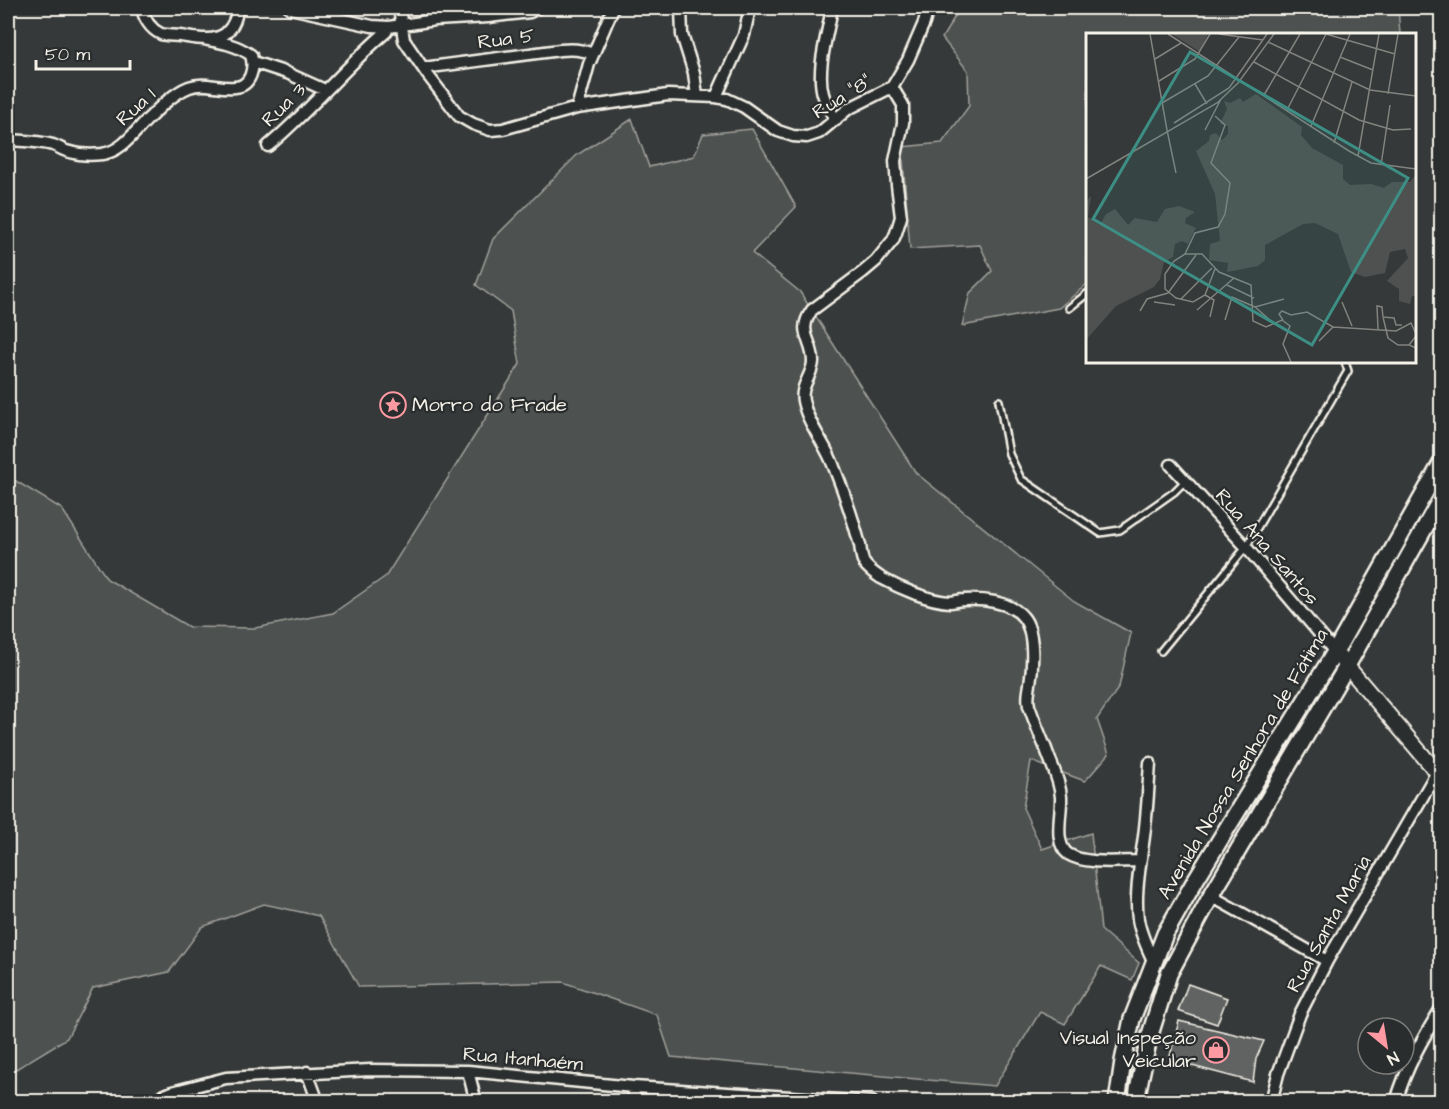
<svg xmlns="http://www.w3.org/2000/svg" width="1449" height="1109" font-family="'Architects Daughter',sans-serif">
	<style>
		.green { fill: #4e514f; stroke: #a1a19c; stroke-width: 1.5 }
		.building { fill: #616362; stroke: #f4f1e8; stroke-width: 1.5 }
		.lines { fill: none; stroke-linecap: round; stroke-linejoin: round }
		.service-casing { stroke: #f4f1e8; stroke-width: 10 }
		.minor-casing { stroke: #f4f1e8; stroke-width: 15 }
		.secondary-casing { stroke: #f4f1e8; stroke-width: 18 }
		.primary-casing { stroke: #f4f1e8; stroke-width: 20 }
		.service { stroke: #2a2d2e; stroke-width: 5 }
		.minor { stroke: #2a2d2e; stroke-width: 10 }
		.secondary { stroke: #2a2d2e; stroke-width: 14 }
		.primary { stroke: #2a2d2e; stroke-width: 15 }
		.labels { text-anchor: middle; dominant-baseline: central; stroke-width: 4.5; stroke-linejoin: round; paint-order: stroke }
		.street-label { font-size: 20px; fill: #f4f1e8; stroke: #2a2d2e }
		.poi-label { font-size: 20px; fill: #f4f1e8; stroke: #2a2d2e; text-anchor: start }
		.inset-road { fill: none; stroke: #82837f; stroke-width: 1.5 }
		.view { fill: #3d8f86; fill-opacity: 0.15; stroke: #3d8f86; stroke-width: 3 }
		.inset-edge { fill: none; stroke: #f4f1e8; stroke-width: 3 }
	</style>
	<rect width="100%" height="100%" fill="#363939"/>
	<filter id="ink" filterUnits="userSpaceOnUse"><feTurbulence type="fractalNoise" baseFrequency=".0167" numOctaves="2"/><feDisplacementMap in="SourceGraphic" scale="12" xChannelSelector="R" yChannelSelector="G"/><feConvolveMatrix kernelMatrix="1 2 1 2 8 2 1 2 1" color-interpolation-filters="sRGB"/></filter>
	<g filter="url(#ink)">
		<path class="green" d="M960,8H1398L1400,34H1088L1087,284L1059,308L962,326L970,293L992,271L980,245L910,249L902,147L942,143L969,106L968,71L942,38Z
			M632,119L649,167L694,156L703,134L752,129L796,207L752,253L800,292L916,473L1074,601L1131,633L1119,687L1097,719L1109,754L1085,781L1031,761L1023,808L1042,849L1091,833L1101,930L1139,963L1132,980L1101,966L1065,1024L1040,1012L995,1086L671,1057L657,1015L563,982L359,987L319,916L264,904L202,927L169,972L93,988L67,1038L8,1074V478H11L62,509L107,579L189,627L255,628L333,613L386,576L520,364L511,311L476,285L493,239L577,155Z"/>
		<path class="building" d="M1188,984L1227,998L1217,1024L1178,1011Z
			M1179,1021L1264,1041L1256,1059L1253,1082L1169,1060Z"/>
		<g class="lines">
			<g class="service-casing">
				<path id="service" d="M1442,252V256
					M1069,308L1088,293
					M999,401L1009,454L1021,479L1100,533L1120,530L1174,492L1185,481
					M1161,651L1246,547L1348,371L1345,362"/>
			</g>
			<g class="minor-casing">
				<path id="minor" d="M142,8C144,18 150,29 161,34C166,36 174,35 180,36C194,38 214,43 226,33C234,26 236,17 238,8
					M290,8L372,26L389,27L435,20L488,17L530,12L537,8
					M399,8L404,40L427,74L459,116L473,124L490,130L503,129L577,108L668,95L716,97L727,99L744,107L778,131L793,136L807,137L819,133L848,109L892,87L908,60L924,23L928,8
					M681,8L682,35L694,73L697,96
					M832,8C828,33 816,69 823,94C826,104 830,111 836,120
					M253,62L287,73L325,90
					M423,68L560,50C572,49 581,49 593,54
					M892,87L903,105V123L895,161L897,185L901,217L896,233L893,240L876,261L863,272L812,310C796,333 813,339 813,362C812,376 800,386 803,401C808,425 826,444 834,467C844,492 853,519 860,545C861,551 861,557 864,563C868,569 875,574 881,578C899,588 929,601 950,602C954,602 959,600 964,600C982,599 1010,601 1023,617C1035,631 1033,666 1030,684C1029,693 1027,696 1029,706C1034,720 1040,735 1046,749C1051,764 1060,780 1061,797C1062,813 1053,843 1068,854C1085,865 1120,861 1140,861
					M716,97L744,35L750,8
					M577,108L589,64L613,8
					M8,140C23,141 38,141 53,145C59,147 64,151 70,152C80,155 93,155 102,154C123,151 135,131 149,118C160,107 174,93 189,87C204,81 219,89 235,87C251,86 255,68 251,55C237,45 221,42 204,39
					M268,146C310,111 344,68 386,32L389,27
					M1171,465L1246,547L1335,652
					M1150,763C1148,792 1147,821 1142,850C1139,873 1135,896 1138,919C1140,934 1148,949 1154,963
					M1211,896L1327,961
					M468,1071L476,1102
					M307,1072L318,1102
					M633,1087L635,1102
					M148,1102L172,1092L226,1078L370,1070L468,1071L633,1087L872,1102
					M1271,1102L1278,1074L1300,1014L1327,961L1437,772
					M1396,1102C1406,1067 1423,1038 1442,1007"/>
			</g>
			<g class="secondary-casing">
				<path id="secondary" d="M1335,652L1442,778"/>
			</g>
			<g class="primary-casing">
				<path id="primary" d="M1117,1102L1123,1061L1132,1019L1165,934L1196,879L1335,652L1442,462
					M1137,1102L1138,1090L1149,1038L1169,974L1211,896L1347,666L1442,497"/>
			</g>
			<use href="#service" class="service"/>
			<use href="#minor" class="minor"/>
			<use href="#secondary" class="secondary"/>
			<use href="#primary" class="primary"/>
		</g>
	</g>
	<defs>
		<g id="sight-ring" transform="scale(1.35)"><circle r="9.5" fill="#2a2d2e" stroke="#ff9aa2" stroke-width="1.5"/><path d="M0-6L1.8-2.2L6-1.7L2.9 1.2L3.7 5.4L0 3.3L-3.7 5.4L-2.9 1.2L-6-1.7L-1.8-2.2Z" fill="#ff9aa2"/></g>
		<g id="shop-ring" transform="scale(1.35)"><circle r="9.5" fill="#2a2d2e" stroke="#ff9aa2" stroke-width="1.5"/><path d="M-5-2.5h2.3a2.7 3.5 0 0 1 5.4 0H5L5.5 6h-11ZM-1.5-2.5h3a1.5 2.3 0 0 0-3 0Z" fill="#ff9aa2"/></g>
	</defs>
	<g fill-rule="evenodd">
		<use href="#sight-ring" x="393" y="405"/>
		<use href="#shop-ring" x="1216" y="1050"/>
	</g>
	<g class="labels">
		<g class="street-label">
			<text transform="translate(506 39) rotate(-7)">Rua 5</text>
			<text transform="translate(842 97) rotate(-32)">Rua "8"</text>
			<text transform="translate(284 105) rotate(-44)">Rua 3</text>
			<text transform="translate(136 107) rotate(-43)">Rua 1</text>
			<text transform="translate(1267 547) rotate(49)">Rua Ana Santos</text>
			<text transform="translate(1243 764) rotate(-59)">Avenida Nossa Senhora de Fátima</text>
			<text transform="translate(1329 924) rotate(-61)">Rua Santa Maria</text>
			<text transform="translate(523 1059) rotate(5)">Rua Itanhaém</text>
		</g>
		<g class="poi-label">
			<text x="412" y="405">Morro do Frade</text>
			<text x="1196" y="1038" text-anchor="end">Visual Inspeção<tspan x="1196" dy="23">Veicular</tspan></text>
		</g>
	</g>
	<g transform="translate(1086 33)">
		<rect width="330" height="330" fill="#363939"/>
		<path d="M86,1H122L114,19ZM170,61L216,94L215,102L226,115L257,132V146L264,152L285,151L298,155L306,149H324L330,141V263H326L324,271L313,268V256L301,248L322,225L319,216L304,219L299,240L279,244L265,239L252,201L229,190L217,191L179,212V227L172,233L141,239L142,230L123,227L124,211L134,208L129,161L110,118L123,108L124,102L130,100L136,107L142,101V93L134,91L141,76L138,68L144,70L154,65L157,69ZM5,163L2,184L14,192L20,181L29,176L42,192L49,185L71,189L79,176L93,173L109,179L100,185L99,190L110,195L102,211L96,208L89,211L87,224L78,229L74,246L68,254L30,273L0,307V168Z" fill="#4e514f"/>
		<path class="inset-road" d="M64,1L81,97M82,1L263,118L285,130L330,136M133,1L177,7M240,1L309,21M182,9L284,57L330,63M254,24L287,37M69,26L95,10M168,29L273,87L307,97L325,96M73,48L109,26L124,1M109,51L121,71M302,61L312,1M178,62L214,1M76,70L122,43L153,4M201,77L240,1M88,90L143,55L181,1M225,93L264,1M81,97L90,140M119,97L135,66M248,110L266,49M272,123L293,1M295,132L304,72M0,146L131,70L152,50L188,1M99,221L109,200L132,194L139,181L144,150L125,130L139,92L129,83M129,236L119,262L107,269L90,265L79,256V241L88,228L99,221H116L133,239L165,252L167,288L180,294L196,287L204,293L197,311L205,329M141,252L168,265M119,262L128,267L124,284M95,266L126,235M68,269L89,272M256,269L266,293M169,274L198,266M111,277L148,245M54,278L61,266L82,260L110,222M297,284L302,305L312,312H323M139,287L146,264L169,274L185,288M197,287L193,281L196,278L205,282L221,279L247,294L310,298L325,290L330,301M292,296L291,273L296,274L297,284L308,285L310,292H316M330,303L323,312L330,315M233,308L247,294"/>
		<path class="view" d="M104,19L322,145L226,312L7,186Z"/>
		<rect width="330" height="330" class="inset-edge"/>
	</g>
	<rect width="1449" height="1109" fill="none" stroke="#2a2d2e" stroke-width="30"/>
	<rect x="15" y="15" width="1419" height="1079" fill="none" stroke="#f4f1e8" stroke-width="2" filter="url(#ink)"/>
	<g transform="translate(1386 1046) rotate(150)"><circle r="28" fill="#2a2d2e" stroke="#7b7b78" stroke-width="1.5"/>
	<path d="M0-4.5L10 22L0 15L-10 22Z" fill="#ff9aa2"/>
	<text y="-9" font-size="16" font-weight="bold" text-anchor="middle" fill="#f4f1e8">N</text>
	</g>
	<path d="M36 60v9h94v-9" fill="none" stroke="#f4f1e8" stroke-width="3"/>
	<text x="45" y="60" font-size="18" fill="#f4f1e8" stroke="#2a2d2e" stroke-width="4.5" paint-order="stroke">50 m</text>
</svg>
